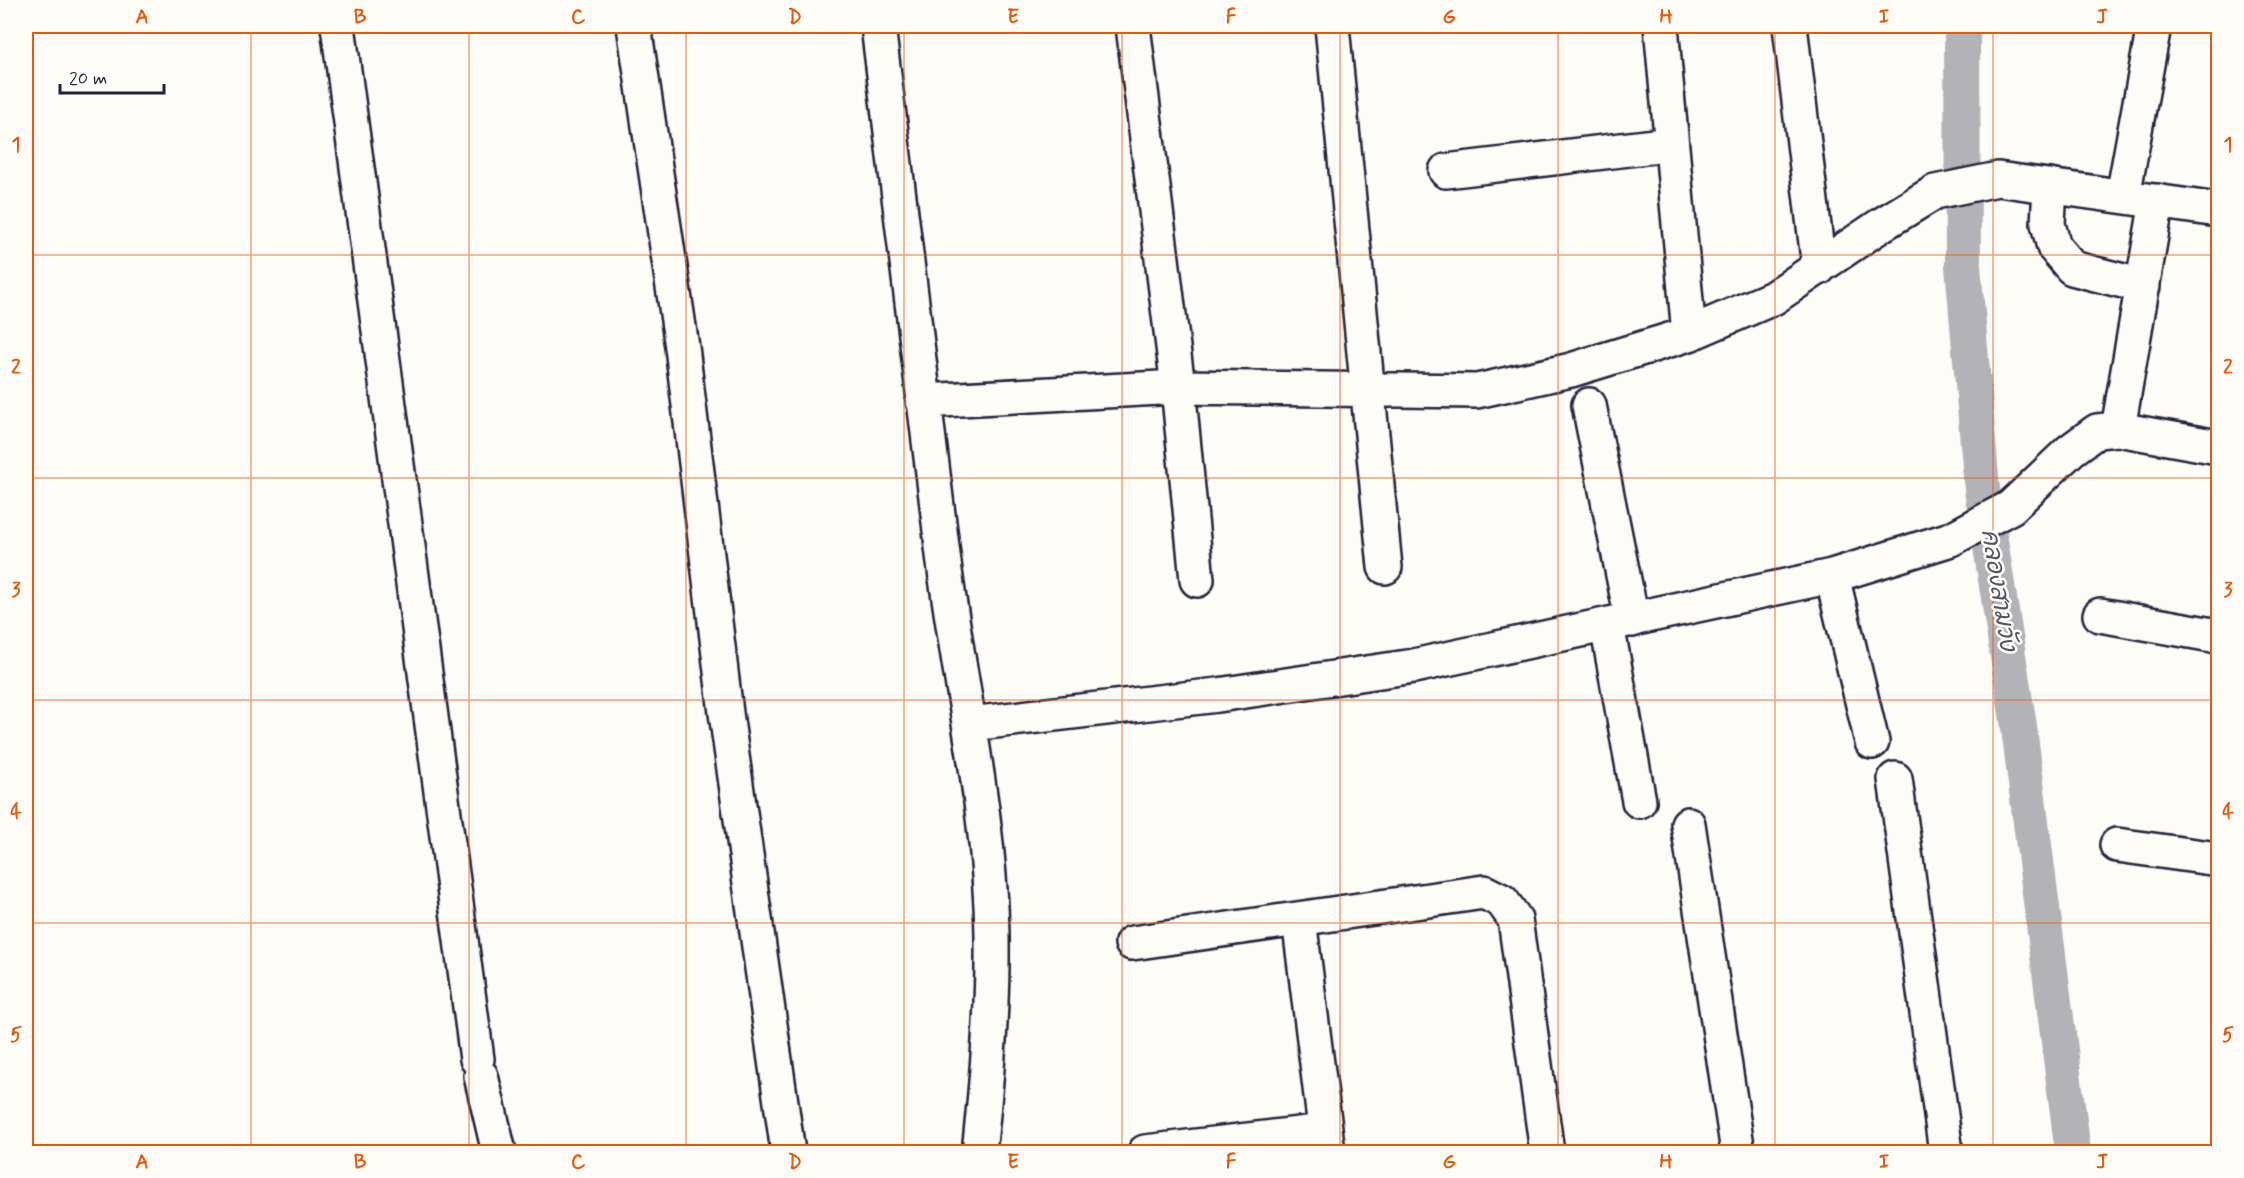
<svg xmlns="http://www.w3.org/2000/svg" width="2244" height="1178" font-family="Mynerve,'Playpen Sans Thai',sans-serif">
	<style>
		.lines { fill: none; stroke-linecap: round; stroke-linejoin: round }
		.canal { stroke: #b2b2b7; stroke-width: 36 }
		.street-casing { stroke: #22223b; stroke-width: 38 }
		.street { stroke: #fdfcf7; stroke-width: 33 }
		.grid { fill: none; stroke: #e8590c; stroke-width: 1.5; stroke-opacity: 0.55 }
		.labels { text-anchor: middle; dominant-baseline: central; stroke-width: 5; stroke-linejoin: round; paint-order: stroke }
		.water-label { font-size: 24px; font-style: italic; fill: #545466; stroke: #fdfcf7 }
		.neatline { fill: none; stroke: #e8590c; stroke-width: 2 }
		.grid-label { font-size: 20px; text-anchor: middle; font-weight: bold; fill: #e8590c }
	</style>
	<rect width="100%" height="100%" fill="#fdfcf7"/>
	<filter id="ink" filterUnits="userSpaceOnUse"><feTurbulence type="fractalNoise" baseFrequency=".0167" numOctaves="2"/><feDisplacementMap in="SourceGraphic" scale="12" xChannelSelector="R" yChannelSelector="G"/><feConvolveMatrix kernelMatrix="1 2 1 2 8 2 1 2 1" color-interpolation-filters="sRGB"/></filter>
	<g filter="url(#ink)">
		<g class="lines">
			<path class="canal" d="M1962,26L1963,266L1982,489L2018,720L2073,1152"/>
			<g class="street-casing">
				<path id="street" d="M338,26L477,1059
					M634,26L682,347L726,713L788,1152
					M878,26C901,205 921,384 944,563C960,687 990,811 992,936C993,1008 987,1081 979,1152
					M1133,26L1178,387L1197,580
					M1332,26L1385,567
					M1661,26L1689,334
					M1790,26L1819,268
					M1446,171L1671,144
					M2050,186L2048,224L2054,247L2072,268L2143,286
					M2123,196L2154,26
					M923,401L1178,387L1477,391L1571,370L1689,334L1773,298L1881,225L1935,192L1998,179L2218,210
					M1589,405L1632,620
					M2118,429L2157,201
					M1832,576L1872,742
					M2100,615L2218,636
					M1607,625L1639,801
					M970,724L1218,695L1414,666L1832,576L1951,539L2011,507L2071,450L2097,431L2118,429L2218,447
					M1895,779L1946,1152
					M1688,824L1738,1152
					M2117,845L2218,859
					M1299,919L1328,1152
					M1132,943L1484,892L1502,901L1515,919L1547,1152
					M481,1076L499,1152
					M1145,1152L1325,1131"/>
			</g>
			<use href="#street" class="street"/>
		</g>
	</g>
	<path class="grid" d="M251,26V1152M469,26V1152M686,26V1152M904,26V1152M1122,26V1152M1340,26V1152M1558,26V1152M1775,26V1152M1993,26V1152M26,255H2218M26,478H2218M26,700H2218M26,923H2218"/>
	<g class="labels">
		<g class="water-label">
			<text transform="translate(1998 590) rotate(81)">คลองสามวัง</text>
		</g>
	</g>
	<rect width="2244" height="1178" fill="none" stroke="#fdfcf7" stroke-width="66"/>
	<path d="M60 84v9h104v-9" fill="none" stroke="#22223b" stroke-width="3"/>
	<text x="69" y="84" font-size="18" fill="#22223b" stroke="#fdfcf7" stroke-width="4.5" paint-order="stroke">20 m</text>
	<rect x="33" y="33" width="2178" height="1112" class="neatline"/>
	<g class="grid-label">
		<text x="142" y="23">A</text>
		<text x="360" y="23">B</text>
		<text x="578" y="23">C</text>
		<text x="795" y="23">D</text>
		<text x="1013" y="23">E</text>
		<text x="1231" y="23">F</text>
		<text x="1449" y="23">G</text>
		<text x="1666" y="23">H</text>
		<text x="1884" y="23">I</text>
		<text x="2102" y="23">J</text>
		<text x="16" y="151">1</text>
		<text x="2228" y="151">1</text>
		<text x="16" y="373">2</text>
		<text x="2228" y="373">2</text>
		<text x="16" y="596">3</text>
		<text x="2228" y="596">3</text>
		<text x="16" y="818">4</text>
		<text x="2228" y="818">4</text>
		<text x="16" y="1041">5</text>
		<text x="2228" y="1041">5</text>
		<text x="142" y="1168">A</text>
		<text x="360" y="1168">B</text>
		<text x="578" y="1168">C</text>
		<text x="795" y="1168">D</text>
		<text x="1013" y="1168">E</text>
		<text x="1231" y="1168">F</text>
		<text x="1449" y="1168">G</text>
		<text x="1666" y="1168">H</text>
		<text x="1884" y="1168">I</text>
		<text x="2102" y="1168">J</text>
	</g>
</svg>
